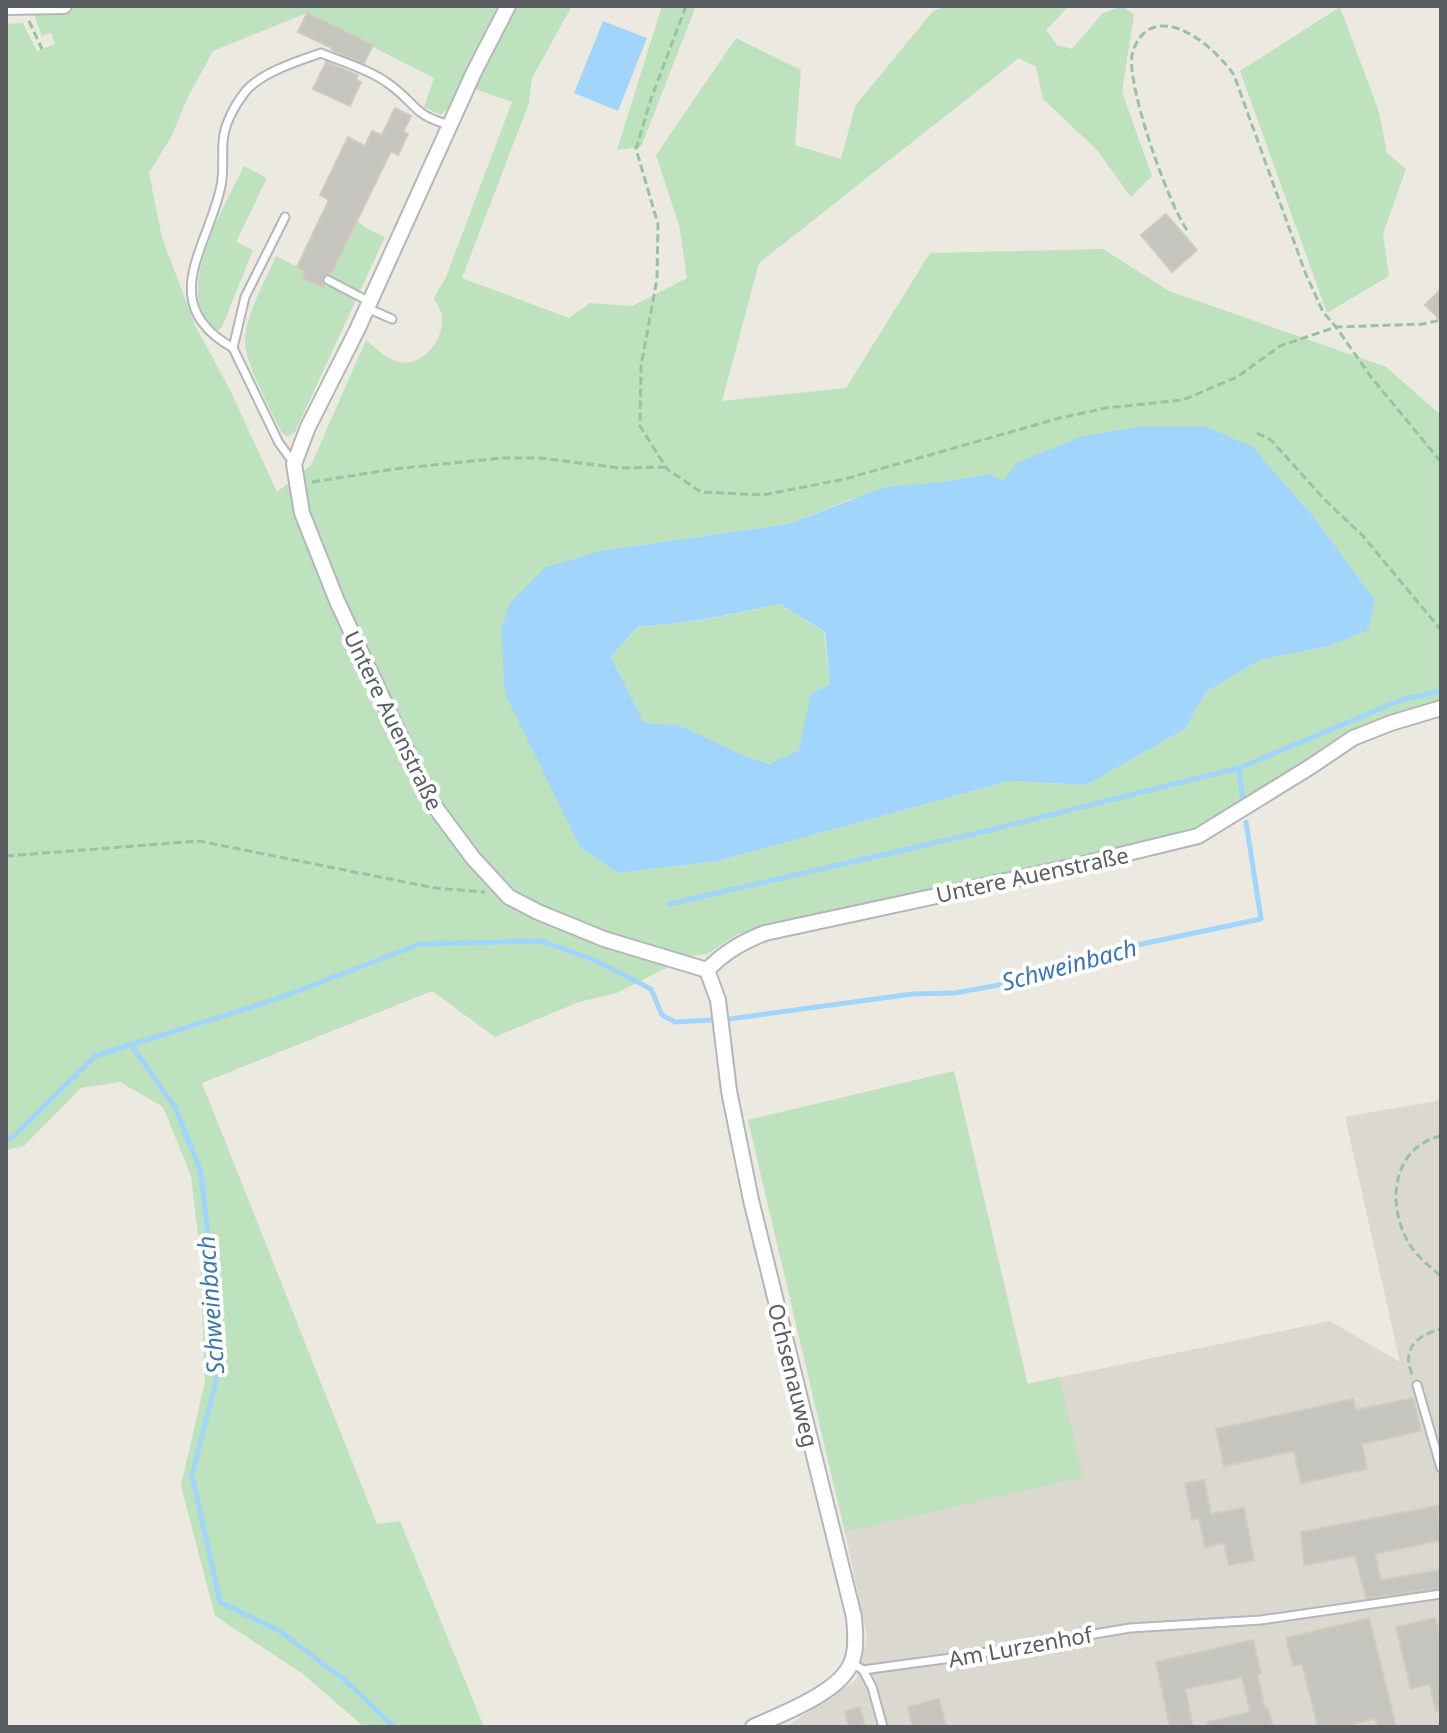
<svg xmlns="http://www.w3.org/2000/svg" width="1447" height="1733" font-family="'Noto Sans',sans-serif">
	<style>
		.education { fill: #dbd8cf }
		.green { fill: #bee2be; fill-rule: evenodd }
		.water { fill: #a1d5fb; fill-rule: evenodd }
		.lines { fill: none; stroke-linecap: round; stroke-linejoin: round }
		.stream { stroke: #a1d5fb; stroke-width: 5 }
		.building { fill: #c6c4be; stroke: #d0cabf; stroke-width: 2 }
		.lane-casing { stroke: #b3b6bb; stroke-width: 11 }
		.street-casing { stroke: #b3b6bb; stroke-width: 18 }
		.path { stroke: #97c3a3; stroke-width: 3; stroke-dasharray: 8 4; stroke-linecap: butt }
		.lane { stroke: #fff; stroke-width: 7 }
		.street { stroke: #fff; stroke-width: 14 }
		.labels { text-anchor: middle; dominant-baseline: central; stroke-width: 8; stroke-linejoin: round; paint-order: stroke }
		.street-label { font-size: 22px; fill: #595d61; stroke: #fff }
		.water-label { font-size: 24px; font-style: italic; fill: #4176ab; stroke: #fff }
	</style>
	<rect width="100%" height="100%" fill="#ece9e0"/>
	<path class="education" d="M954,1071L1028,1384L1330,1321L1400,1362L1345,1117L1441,1100V1727H786L856,1680L867,1637L845,1532L748,1120Z"/>
	<path class="green" d="M38,6H572L532,78L529,103L462,278L569,318L590,303L632,306L687,278L679,225L656,155L736,38L801,70L795,145L841,159L855,106L933,11L946,6H1069L1046,30L1057,45L1072,49L1103,13L1122,6L1134,14L1122,92L1152,176L1131,197L1097,150L1043,99L1036,67L1019,58L759,263L722,401L846,388L930,253L1103,249L1169,291L1386,367L1441,415V703L1344,733L1253,795L1196,830L738,934L707,954L690,956L617,993L579,1002L495,1037L432,991L202,1083L377,1524L400,1521L484,1727H364L303,1674L215,1616L181,1486L205,1381L200,1252L191,1176L163,1107L120,1082L81,1088L24,1146L6,1150V24L23,23L37,51L55,44L51,33L42,36L35,18ZM307,13L434,78L424,107L441,115L470,87L512,102L446,277L434,298C436,303 441,310 442,315C445,342 418,373 391,359C382,355 373,346 366,340L311,465L277,492L230,390L195,325L162,238L149,173L171,137L188,97L213,51ZM1253,447L1313,516L1375,600L1329,646L1260,660L1206,692L1185,729L1086,785L1009,781L718,861L618,873L546,567L599,551L788,524L848,500L990,474L1003,481Z
		M662,6H696L641,147L617,150Z
		M1340,7L1379,112L1387,153L1406,169L1383,234L1389,276L1327,313L1240,71Z
		M244,166L267,178L236,242L253,250L222,327L217,331C168,298 226,204 244,166Z
		M357,220L366,228L385,237L295,432L288,437L282,433C272,412 243,360 245,339C247,311 265,282 276,256L305,271L302,278L324,288Z
		M780,604L824,632L830,684L805,724L799,750L771,764L743,755L679,725L644,724L611,655L640,626C687,624 733,615 780,604Z
		M954,1071L1027,1384L1059,1377L1083,1477L845,1532L748,1120Z"/>
	<path class="water" d="M603,21L647,38L618,111L574,93Z
		M1137,427H1207L1253,447L1313,516L1375,600L1368,630L1329,646L1260,660L1206,692L1185,729L1086,785L1009,781L718,861L618,873L580,847L505,694L501,632L509,604L546,567L599,551L788,524L885,487L942,482L990,474L1003,481L1017,463L1083,436ZM780,604L825,632L830,684L811,693L799,750L770,764L743,755L679,725L644,723L611,656L639,626C688,624 733,614 780,604Z"/>
	<g class="lines">
		<path class="stream" d="M1239,768L1243,801
			M669,904L982,832L1239,768L1401,700L1441,691
			M729,1019L912,994L955,993L1032,979L1080,957L1261,919L1246,822
			M131,1045L175,1107L201,1172L211,1264L216,1381L192,1475L220,1602L281,1632L347,1682L394,1727
			M6,1139L13,1137L95,1056L274,1000L420,944L542,941L594,960L651,989L662,1015L675,1022L711,1020"/>
	</g>
	<path class="building" d="M307,13L373,45L364,63L332,50V48L298,32Z
		M326,62L358,75L356,79L361,82L350,106L313,89Z
		M395,108L411,116L403,132L408,134L398,155L391,151L331,274L323,276L324,288L302,278L305,271L297,267L329,200L320,195L348,137L365,146L372,131L382,135Z
		M1166,214L1197,250L1172,272L1141,235Z
		M1441,289V321L1425,305Z
		M1413,1398L1421,1431L1362,1444L1367,1469L1301,1483L1294,1451L1224,1466L1216,1429L1353,1399L1356,1410Z
		M1204,1480L1211,1514L1244,1508L1254,1560L1229,1565L1224,1543L1205,1547L1199,1518L1192,1520L1185,1483Z
		M1438,1506L1441,1540L1375,1554L1381,1580L1441,1570V1588L1366,1598L1355,1556L1304,1565L1301,1532Z
		M1369,1618L1396,1727H1377L1376,1718L1340,1727H1318L1302,1664L1293,1666L1286,1638Z
		M1435,1618L1441,1642V1710L1436,1711L1430,1684L1411,1689L1396,1627Z
		M1253,1640L1261,1673L1257,1674L1265,1709L1268,1708L1273,1727H1208L1207,1722L1250,1712L1242,1677L1185,1689L1193,1727H1170L1156,1662Z
		M939,1699L946,1727H913L908,1707Z
		M860,1707L865,1727H849L845,1711Z"/>
	<g class="lines">
		<g class="lane-casing">
			<path id="lane" d="M285,217L245,297L233,348L279,443L293,462
				M328,280L370,302
				M367,308L392,319
				M233,348C155,304 208,248 221,186C224,172 222,157 223,142C224,125 234,106 245,92C260,73 298,61 321,53C343,62 370,70 389,84C417,104 412,115 450,125
				M1417,1385L1441,1468
				M852,1663L863,1670L951,1658L1130,1628L1261,1620L1441,1594
				M863,1670L872,1687L883,1727"/>
		</g>
		<g class="street-casing">
			<path id="street" d="M508,6L474,72L357,330L308,427L294,464L302,513L337,601L430,800L473,858L509,897L538,912L604,939L707,970
				M6,7L64,6
				M707,970L718,1000L729,1091L751,1200L854,1617C855,1631 857,1647 852,1661C842,1692 781,1714 753,1727
				M707,970C725,952 742,942 765,933L1075,866L1198,836L1310,767L1353,738L1391,723L1441,708"/>
		</g>
		<path class="path" d="M686,6L651,99L636,149L658,224L657,279L641,366L640,426L667,469L701,492L763,495L845,479L1060,418L1106,408L1183,400L1237,377L1280,346L1336,327L1423,324L1441,320
			M29,21L42,49
			M1187,230C1168,203 1127,87 1132,55C1134,45 1140,35 1148,30C1177,13 1219,53 1234,75L1305,272L1323,312L1336,327L1371,377L1441,462
			M1257,433L1271,440L1325,500L1363,536L1441,630
			M312,482L394,469L502,458H540L620,468L666,467
			M6,856L199,841L435,888L485,892
			M1441,1136C1391,1147 1386,1207 1410,1245C1418,1257 1430,1267 1441,1276
			M1412,1374C1401,1348 1418,1335 1441,1329"/>
		<use href="#lane" class="lane"/>
		<use href="#street" class="street"/>
	</g>
	<g class="labels">
		<g class="street-label">
			<text transform="translate(394 720) rotate(64)">Untere Auenstraße</text>
			<text transform="translate(1032 874) rotate(-12)">Untere Auenstraße</text>
			<text transform="translate(794 1375) rotate(76)">Ochsenauweg</text>
			<text transform="translate(1020 1646) rotate(-10)">Am Lurzenhof</text>
		</g>
		<g class="water-label">
			<text transform="translate(1069 964) rotate(-15)">Schweinbach</text>
			<text transform="translate(210 1305) rotate(-94)">Schweinbach</text>
		</g>
	</g>
	<rect width="1447" height="1733" fill="none" stroke="#595d61" stroke-width="16"/>
</svg>
